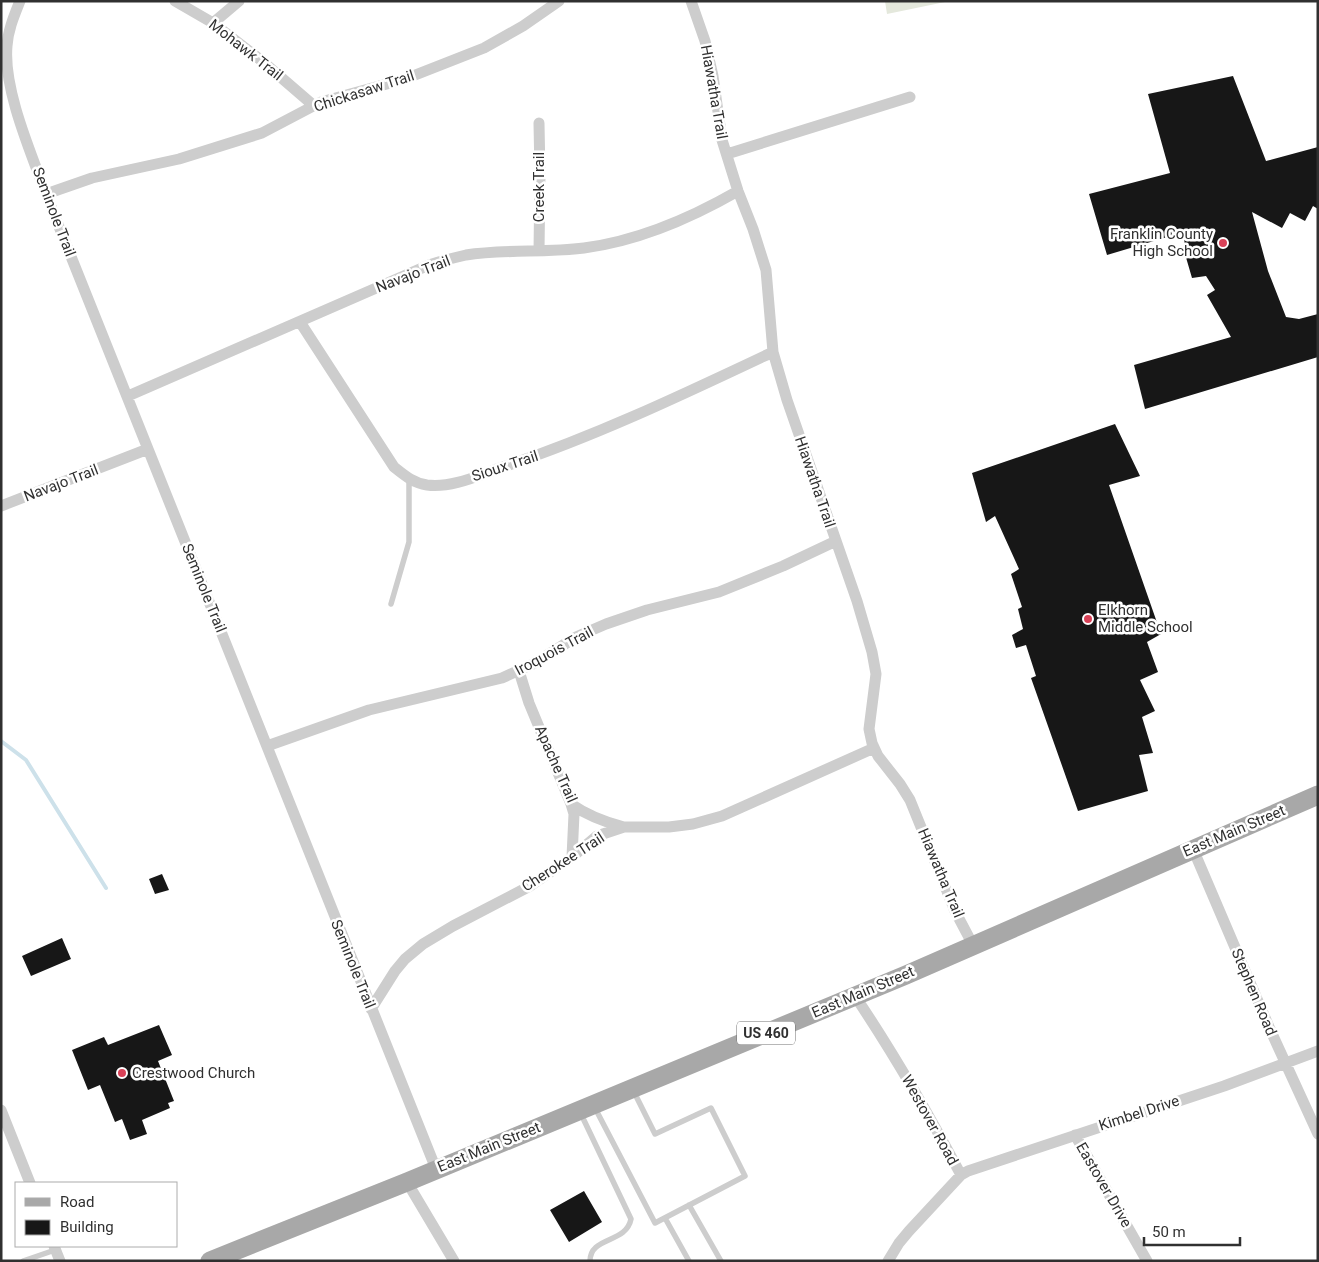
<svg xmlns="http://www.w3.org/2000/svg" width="1319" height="1262" font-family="Roboto,sans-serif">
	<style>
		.green { fill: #e4e8dc }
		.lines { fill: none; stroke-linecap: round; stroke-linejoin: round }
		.stream { stroke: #cde1ea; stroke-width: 4 }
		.building { fill: #171717 }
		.service { stroke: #cdcdcd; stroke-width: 5.5 }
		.minor { stroke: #cdcdcd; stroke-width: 11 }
		.primary { stroke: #a8a8a8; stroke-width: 19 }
		.poi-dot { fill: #d84157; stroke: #fff; stroke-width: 2 }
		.labels { text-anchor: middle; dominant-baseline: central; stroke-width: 5; stroke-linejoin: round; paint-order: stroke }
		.shield { fill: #fff; stroke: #6e6e6e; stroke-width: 1 }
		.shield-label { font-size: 14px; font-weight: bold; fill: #303030 }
		.street-label { font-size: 15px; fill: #303030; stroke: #fff }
		.poi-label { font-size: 15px; fill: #303030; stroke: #fff; text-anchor: start }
	</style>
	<rect width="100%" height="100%" fill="#fff"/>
	<path class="green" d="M885,1H950L887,14Z"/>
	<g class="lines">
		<path class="stream" d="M1,741L26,760L106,888"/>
	</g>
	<path class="building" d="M1233,76L1266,161L1318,147V209L1313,206L1305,221L1290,213L1282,228L1252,212L1268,271L1286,317L1299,319L1318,314V357L1145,409L1134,365L1231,337L1207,295L1215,290L1206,276L1192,278L1185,254L1184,232L1107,255L1089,194L1170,173L1148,94Z
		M1115,424L1140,476L1109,485L1161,634L1147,642L1158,672L1140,680L1155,711L1142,717L1153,753L1139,755L1148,791L1078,811L1031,678L1036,676L1026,645L1016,648L1012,635L1023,629L1018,609L1022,607L1011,574L1019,569L995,516L986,522L972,473Z
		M162,874L169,890L155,894L149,879Z
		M62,938L71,959L31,976L22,956Z
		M159,1025L172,1055L158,1061L174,1101L168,1103L170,1108L142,1120L147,1134L130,1140L122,1119L115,1122L100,1085L88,1090L72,1050L104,1037L108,1045Z
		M584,1191L602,1222L569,1242L550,1210Z"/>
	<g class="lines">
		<path class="service" d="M391,604L409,542V479
			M595,1108L655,1223L745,1176L711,1108L655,1134L633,1090
			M581,1114L631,1219C626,1244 590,1236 590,1261
			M689,1205L721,1261
			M665,1218L689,1261
			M23,1261L55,1250"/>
		<path class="minor" d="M20,1C14,16 8,30 7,46C3,89 31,153 46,194L436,1169
			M175,1L213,23L262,61L313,105
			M691,1L705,41L713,76L722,140L738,191L753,229L766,270L773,352L787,400L857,601L872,652L876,674L869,729L872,743L878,756L900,784L910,800L955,911L973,945
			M213,23L239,1
			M727,154L910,97
			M46,194L92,178L179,159L262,133L321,102L405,79L484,48L523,26L559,1
			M539,251L540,175L539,123
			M300,322L394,467C404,475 413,483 427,485C452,488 477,476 500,468C594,437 684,394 773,352
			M128,396L429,265C441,261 453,258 466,255C505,249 545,253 584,248C638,241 691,218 738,191
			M1,506L148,449
			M519,671L529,703L571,804C588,816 604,822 624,827
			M267,746L369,710L502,678L535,663L576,637L606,624L647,610L719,592L783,566L836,541
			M571,804L574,814L572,857
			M1193,849L1269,1027L1318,1134
			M855,996C894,1054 928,1113 961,1175
			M371,1009L395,971L405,959L423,944L453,926L530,886L572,857L597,836L624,827H669L693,824L722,816L874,748
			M1,1110L30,1183
			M1075,1135L1147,1261
			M407,1182L454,1261
			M54,1246L60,1261
			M888,1261L899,1243L909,1231L961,1175L968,1171L1224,1086L1318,1051"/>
		<path class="primary" d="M210,1261L407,1182L906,975L1318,795"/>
	</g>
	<g class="poi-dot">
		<circle cx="1223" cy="243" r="5"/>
		<circle cx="1088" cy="619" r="5"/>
		<circle cx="122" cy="1073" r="5"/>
	</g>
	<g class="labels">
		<rect class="shield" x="737" y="1021.5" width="58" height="23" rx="4"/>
		<g class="shield-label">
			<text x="766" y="1033">US 460</text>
		</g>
		<g class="street-label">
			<text transform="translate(246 50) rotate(38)">Mohawk Trail</text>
			<text transform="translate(364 91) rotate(-18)">Chickasaw Trail</text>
			<text transform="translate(714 92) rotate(80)">Hiawatha Trail</text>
			<text transform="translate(539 187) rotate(-90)">Creek Trail</text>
			<text transform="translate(54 212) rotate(69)">Seminole Trail</text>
			<text transform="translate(413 274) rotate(-21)">Navajo Trail</text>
			<text transform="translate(505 466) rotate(-18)">Sioux Trail</text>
			<text transform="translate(815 482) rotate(71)">Hiawatha Trail</text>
			<text transform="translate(61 483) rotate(-21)">Navajo Trail</text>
			<text transform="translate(204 588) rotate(68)">Seminole Trail</text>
			<text transform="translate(554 651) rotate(-28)">Iroquois Trail</text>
			<text transform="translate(556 764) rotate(66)">Apache Trail</text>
			<text transform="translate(1234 831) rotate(-23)">East Main Street</text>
			<text transform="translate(563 862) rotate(-33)">Cherokee Trail</text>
			<text transform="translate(941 873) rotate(67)">Hiawatha Trail</text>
			<text transform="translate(353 964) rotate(68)">Seminole Trail</text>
			<text transform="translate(863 992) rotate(-23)">East Main Street</text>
			<text transform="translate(1254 992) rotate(67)">Stephen Road</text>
			<text transform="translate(1139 1113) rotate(-18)">Kimbel Drive</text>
			<text transform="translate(930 1120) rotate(61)">Westover Road</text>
			<text transform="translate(489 1147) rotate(-22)">East Main Street</text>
			<text transform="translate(1104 1185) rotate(60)">Eastover Drive</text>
		</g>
		<g class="poi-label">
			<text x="1213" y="234" text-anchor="end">Franklin County<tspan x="1213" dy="17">High School</tspan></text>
			<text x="1098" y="610">Elkhorn<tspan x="1098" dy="17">Middle School</tspan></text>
			<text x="132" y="1073">Crestwood Church</text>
		</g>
	</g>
	<rect width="1319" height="1262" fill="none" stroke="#303030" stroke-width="5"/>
	<rect x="15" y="1182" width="162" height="65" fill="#ffffff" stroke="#acacac"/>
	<rect x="25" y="1198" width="25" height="8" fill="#a8a8a8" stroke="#acacac"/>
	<text x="60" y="1207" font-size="15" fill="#303030">Road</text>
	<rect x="25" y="1220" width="25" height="15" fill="#171717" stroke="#acacac"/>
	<text x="60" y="1232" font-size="15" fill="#303030">Building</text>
	<path d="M1144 1237v8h96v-8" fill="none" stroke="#303030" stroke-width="2.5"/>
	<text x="1152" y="1237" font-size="15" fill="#303030" stroke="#ffffff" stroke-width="4" paint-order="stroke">50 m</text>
</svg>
